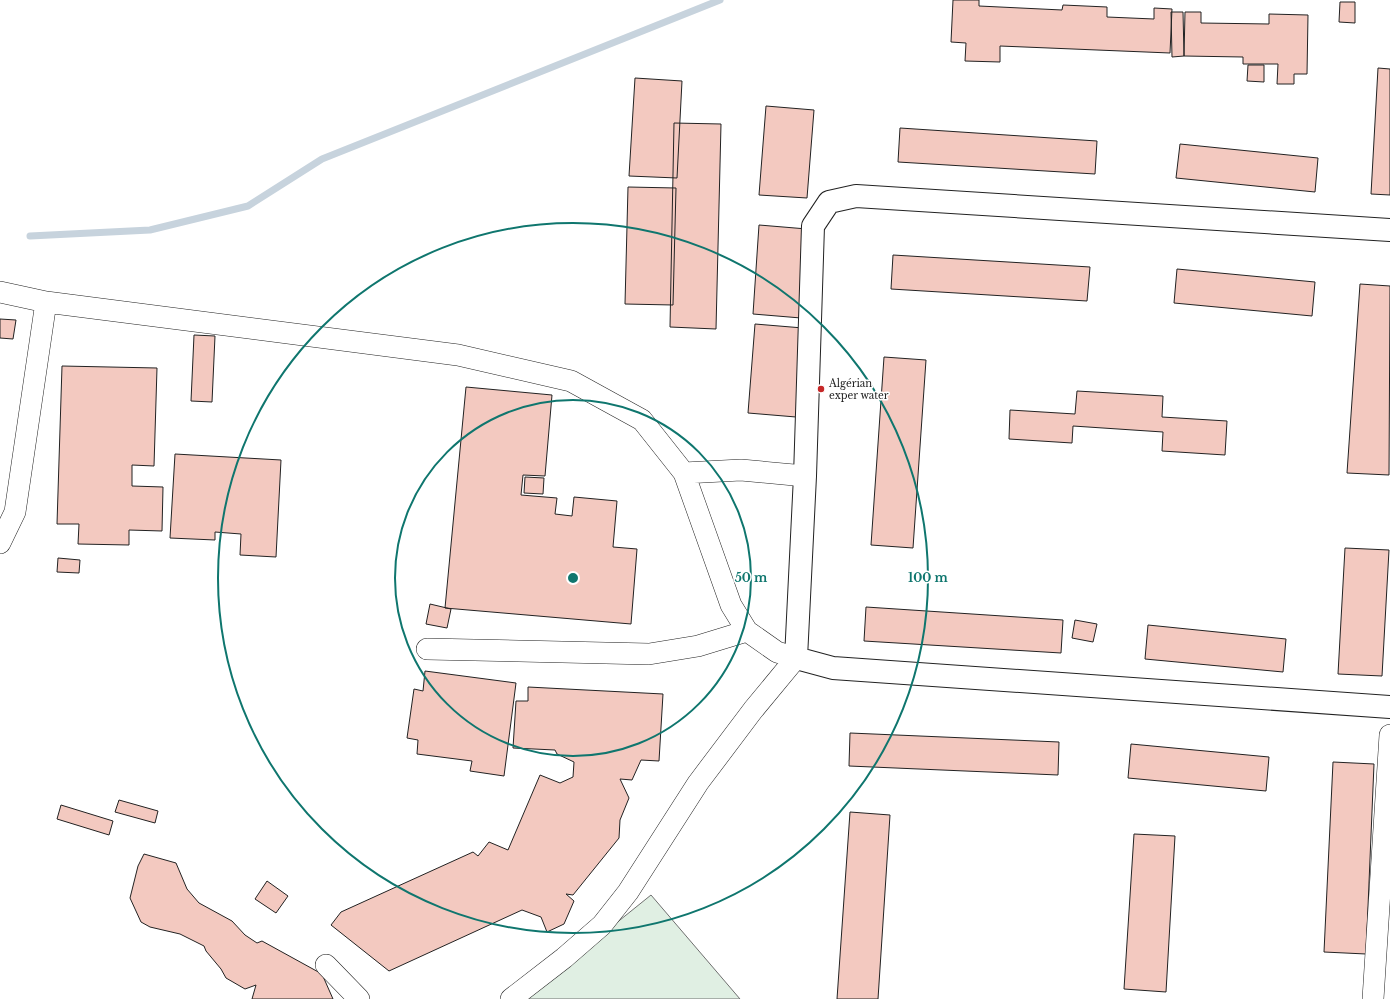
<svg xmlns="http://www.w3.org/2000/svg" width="1390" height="999" font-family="'Libre Baskerville',serif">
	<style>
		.green { fill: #e0efe3; stroke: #6f6f6f }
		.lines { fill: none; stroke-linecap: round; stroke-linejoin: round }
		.stream { stroke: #c7d3dd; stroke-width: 7 }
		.building { fill: #f3c9c0; stroke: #222 }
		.street-casing { stroke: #222; stroke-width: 22 }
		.secondary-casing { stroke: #222; stroke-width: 24 }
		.street { stroke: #fff; stroke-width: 21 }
		.secondary { stroke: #fff; stroke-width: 22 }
		.ring { fill: none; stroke: #0f766e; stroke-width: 2 }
		.poi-dot { fill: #c62828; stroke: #fff; stroke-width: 1.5 }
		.labels { text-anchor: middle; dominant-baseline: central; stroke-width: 3; stroke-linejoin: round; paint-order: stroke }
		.poi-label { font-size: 10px; fill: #222; stroke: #fff; text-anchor: start }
		.centre { fill: #0f766e; stroke: #fff; stroke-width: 2 }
		.ring-label { font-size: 12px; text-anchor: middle; font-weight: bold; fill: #0f766e; stroke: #fff; stroke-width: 3; stroke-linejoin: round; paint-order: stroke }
	</style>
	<rect width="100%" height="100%" fill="#fff"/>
	<path class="green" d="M651,895L740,999H522Z"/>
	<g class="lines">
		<path class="stream" d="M30,236L150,230L248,206L322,159L720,0"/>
	</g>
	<path class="building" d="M953,0H979V6L1062,10L1063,5L1107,7V17L1154,19V8L1172,9L1170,53L1000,46V62L965,61L966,43L951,42Z
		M1340,2H1355V23L1339,22Z
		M1171,12H1183L1184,56L1172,57Z
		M1185,12H1201V23L1269,24V14L1308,15L1307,74H1294V84H1277L1278,64H1243V57L1184,56Z
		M1248,65H1264V82L1247,81Z
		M1378,68L1390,69V195L1371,194Z
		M635,78L682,81L677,178L629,176Z
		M766,106L814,110L807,198L759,195Z
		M674,123L721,124L716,329L670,327Z
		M900,128L1097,141L1095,174L898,162Z
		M1180,144L1318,158L1315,192L1176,178Z
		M628,187L676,188L673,305L625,304Z
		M759,225L807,229L801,318L753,314Z
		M893,255L1090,267L1087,301L891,289Z
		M1177,269L1315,282L1312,316L1174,303Z
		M1360,284L1390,286L1389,475L1347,473Z
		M0,319L16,320L13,339L0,338Z
		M755,324L803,328L796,417L748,413Z
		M194,335L215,336L212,402L191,401Z
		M884,357L926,360L913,548L871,545Z
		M62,366L157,368L154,466L132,465V486L163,487L162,531L129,530V545L78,544L79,524H57Z
		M466,387L552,395L545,476L523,475L521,495L557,498L555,514L572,516L574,497L617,501L613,547L637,549L631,624L445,608Z
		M1077,391L1163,396L1162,417L1227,421L1225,455L1162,451L1163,432L1073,426L1072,443L1009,439L1010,410L1075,414Z
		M175,454L281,460L276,557L240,555L241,534L215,532V540L170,538Z
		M525,477L544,478L543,494L524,493Z
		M1345,548L1389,550L1382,676L1338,674Z
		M58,558L80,560L79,573L57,572Z
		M430,604L451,609L447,628L426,624Z
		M866,607L1063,620L1061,653L864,641Z
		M1075,620L1097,624L1093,642L1072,638Z
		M1148,625L1286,639L1283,672L1145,659Z
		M425,671L516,683L504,776L470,771L472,761L417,754L418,740L407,738L414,689L423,691Z
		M528,687L663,694L659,761L641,760L632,780L620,779L629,798L620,820L619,838L573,895L566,894L574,901L564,924L547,932L541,917L522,910L389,971L331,925L341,912L473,852L478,856L489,842L508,850L540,775L560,783L573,777L574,762L557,754L555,750L513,748L516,701H528Z
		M850,733L1059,742L1058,775L849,766Z
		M1131,744L1269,757L1266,791L1128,778Z
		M1333,762L1374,764L1366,954L1324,952Z
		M119,800L158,811L155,823L115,812Z
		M61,805L113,821L109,835L57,819Z
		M850,812L890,815L878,999H837Z
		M1134,834L1175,836L1166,992L1124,989Z
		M144,854L176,863L187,889L199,903L232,921L245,935L257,943L262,941L322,974L333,999H252L256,985L245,989L226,978L221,969L206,951L204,946L180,934L150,927L141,922L130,898L138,866Z
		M267,881L288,896L276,913L255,899Z"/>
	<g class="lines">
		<g class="street-casing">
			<path id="street" d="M0,292L46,302L458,355L571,381L642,420L684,473L731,605L747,631L777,652L796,658L753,710L698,783L628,892L602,925L564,958L511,999
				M684,473L741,470L805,476
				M0,543L15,512L46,302
				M427,649L649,654L698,646L747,631
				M326,965L359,999
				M1373,999L1390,735"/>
		</g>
		<g class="secondary-casing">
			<path id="secondary" d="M1390,230L856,196L829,202L813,226L805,476L796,658L833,668L1390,707"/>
		</g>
		<use href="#street" class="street"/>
		<use href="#secondary" class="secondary"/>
	</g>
	<g class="ring">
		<circle cx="573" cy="578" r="178"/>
		<circle cx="573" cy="578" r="355"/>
	</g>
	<circle class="poi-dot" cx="821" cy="389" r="4"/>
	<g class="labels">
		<g class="poi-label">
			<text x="829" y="383">Algérian<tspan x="829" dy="12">exper water</tspan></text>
		</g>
	</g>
	<circle cx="573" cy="578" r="6" class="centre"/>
	<g class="ring-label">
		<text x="751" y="582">50 m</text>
		<text x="928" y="582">100 m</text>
	</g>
</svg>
